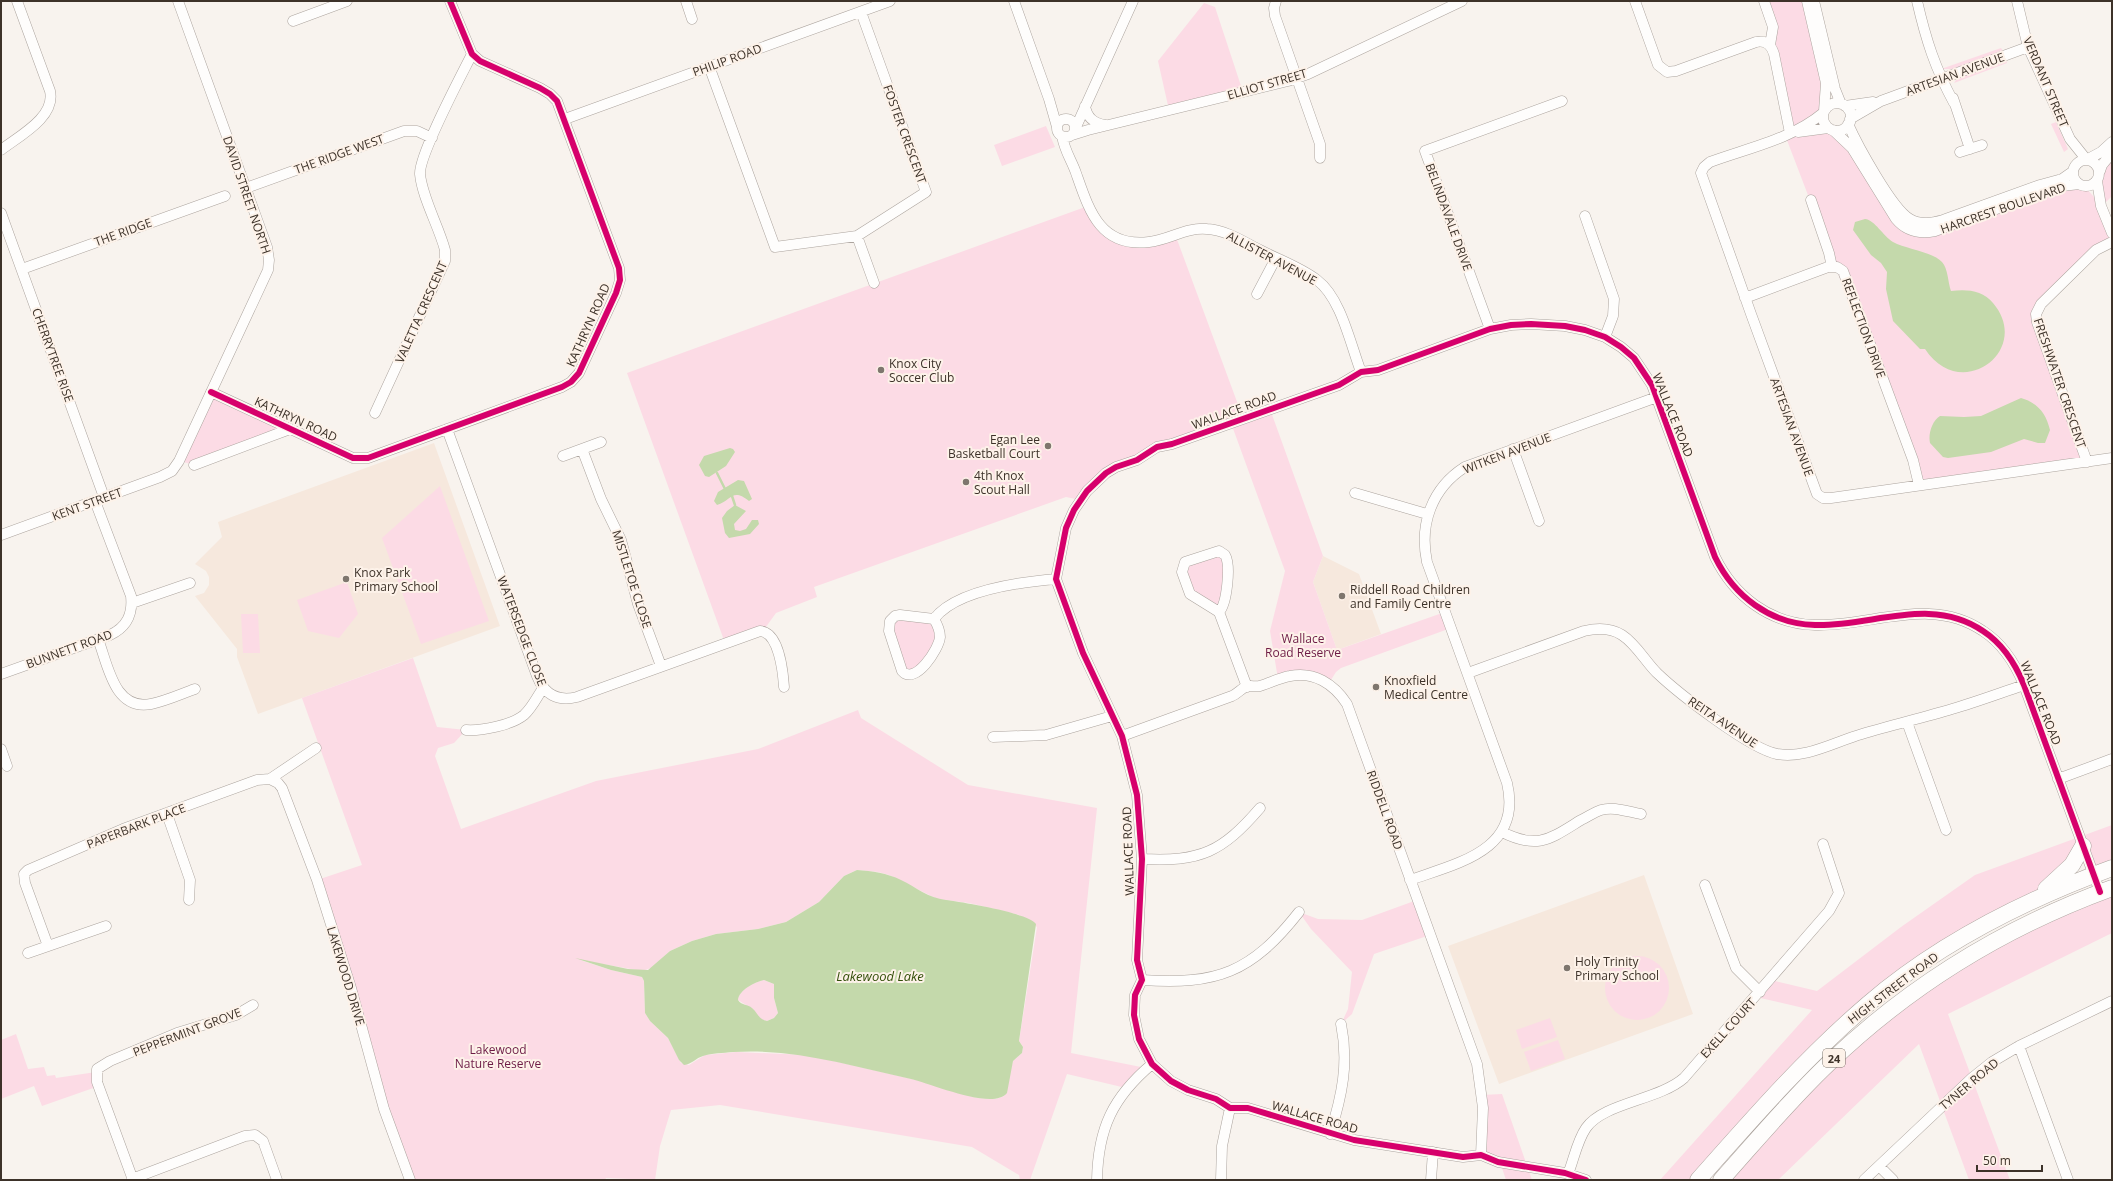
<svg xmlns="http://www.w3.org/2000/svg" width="2113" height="1181" font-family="'Open Sans',sans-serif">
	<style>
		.built { fill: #f6e8dd }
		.green { fill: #fcdbe5; fill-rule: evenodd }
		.water { fill: #c4d9ab; fill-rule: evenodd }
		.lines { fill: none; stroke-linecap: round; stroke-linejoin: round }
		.stream { stroke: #c4d9ab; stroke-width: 2.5 }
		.street-casing { stroke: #aca49e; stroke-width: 11 }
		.primary-casing { stroke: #aca49e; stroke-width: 17 }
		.street { stroke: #fefdfc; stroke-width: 10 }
		.primary { stroke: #fefdfc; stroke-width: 16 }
		.cycleway-casing { stroke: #fdf2e9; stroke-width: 8 }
		.cycleway { stroke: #d6006c; stroke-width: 6 }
		.poi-dot { fill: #7e766e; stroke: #fdf2e9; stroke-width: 1.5 }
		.labels { text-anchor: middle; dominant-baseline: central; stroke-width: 4; stroke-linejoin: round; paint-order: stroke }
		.shield { fill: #fdf2e9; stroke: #776c63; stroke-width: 1 }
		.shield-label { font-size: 11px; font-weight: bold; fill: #3d3229 }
		.street-label { font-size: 12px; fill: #3d3229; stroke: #fdf2e9 }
		.poi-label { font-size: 12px; fill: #3d3229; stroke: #fdf2e9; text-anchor: start }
		.park-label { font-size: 12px; fill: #6d1c46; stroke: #fdf2e9 }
		.water-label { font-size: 13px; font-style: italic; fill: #344f0a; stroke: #fdf2e9 }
	</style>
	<rect width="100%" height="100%" fill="#f8f3ee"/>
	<path class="built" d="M434,443L500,626L258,714L237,657V649L195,596L204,593L209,585V577L206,571L195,564L222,537L218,522Z
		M1323,556L1359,574L1381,634L1337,650L1313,582Z
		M1644,875L1693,1014L1499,1084L1448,946Z"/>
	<path class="green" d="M1764,1H1807L1815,36L1824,111L1806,125L1833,130L1902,225L2079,184L2084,186L2095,198L2099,175L2112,153V196L2101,207L2112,242L2037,310L2087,462L1919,485L1785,135L1773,34Z
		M1204,3L1215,7L1243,92L1169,110L1158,61Z
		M2001,48L2003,51L1953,69H1941Z
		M2006,60L2007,63L1954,83L1958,77Z
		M2056,122L2068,149L2064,152L2051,124Z
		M1046,126L1055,147L1002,166L994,145Z
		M1088,206L1123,241L1175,234L1243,418L1270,409L1323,556L1313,582L1337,650L1445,612L1451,628L1341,668L1336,672L1329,683L1320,679H1278L1270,631L1285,571L1231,423L1127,462L1080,500L1066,497L814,587L817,597L776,613L763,631L725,643L627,373Z
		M211,392L290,429L194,465L180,461Z
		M440,486L489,621L421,644L382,538Z
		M1225,555L1222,609L1190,594L1185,562Z
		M347,582L358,614L339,638L308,631L297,600Z
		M241,614H258L260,653H243Z
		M929,618L939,632L918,672L906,675L890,621Z
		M413,658L437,727L466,730L454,743L438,748L435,756L461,829L596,781L758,749L858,710L861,718L968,785L1097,808L1071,1053L1146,1068L1126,1088L1067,1074L1030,1180H1020L1019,1175L972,1147L720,1105L671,1110L660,1146L655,1180L606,1178L605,1180H410L317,880L362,865L302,698ZM857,870L878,872L889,875L937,899L969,903L1019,915L1037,927L1019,1041L1023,1047L1022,1053L1013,1061L1004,1096L996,1099L977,1098L921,1081L808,1055L736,1052L705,1055L689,1065L681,1063L668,1038L650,1021L645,1013L644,981L642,977L611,970L580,960L642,971L651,968L670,951L692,941L716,934L758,929L786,922L819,902L844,876Z
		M2112,825V868L2093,875L2083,847L2063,874L1898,981L1698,1180H1660L1812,1010L1756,997L1771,980L1817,991L1901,927L1975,875Z
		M2112,888V933L1948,1014L2010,1180H1969L1919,1044L1778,1180H1721L1745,1153L1924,983Z
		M1417,900L1430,935L1374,954L1352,1014L1341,1024L1348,1009L1352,972L1311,929L1299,912L1318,919L1362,920Z
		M1605 988a32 32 0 1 1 64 0a32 32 0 1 1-64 0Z
		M764,980L774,984V998L778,1013L774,1018L767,1021L759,1019L754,1010L738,1000C739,990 754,982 764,980Z
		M1550,1018L1557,1037L1522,1049L1516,1030Z
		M16,1034L28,1069L44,1067L47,1076L55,1075L56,1078L96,1072L99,1086L42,1106L34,1086L1,1099V1040Z
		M1558,1040L1565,1059L1531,1071L1524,1052Z
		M1502,1094L1532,1180H1506L1500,1162L1484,1156L1482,1095Z"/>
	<path class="water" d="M1865,219C1875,220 1883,236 1893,242C1906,249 1933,252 1942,262C1948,268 1948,283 1951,291C1966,289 1983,290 1993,303C2033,350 1961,404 1925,349H1920L1893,321L1886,289L1887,272L1881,263L1871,255L1853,230L1855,222Z
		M2021,398C2038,403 2046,413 2050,430L2045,443H2038L2024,439L1991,452L1948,458L1943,457L1930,443C1928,434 1932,421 1940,416L1964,417L1981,416Z
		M730,448L733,449L735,452L726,466L709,477L705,476L699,465L704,456Z
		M738,480L744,481L752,499L749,501C732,487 731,501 717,505L714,501L718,492Z
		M735,505L746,511L734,524L735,530L740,531L746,529L752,520H758L759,524L750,534L729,538L725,533L722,518L727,511Z
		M857,870C872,871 887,873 901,880C916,887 928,898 946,900C962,902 1029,913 1036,924L1019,1041L1023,1047L1022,1053L1013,1061L1007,1093C993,1111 930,1083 911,1079C852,1066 794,1048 733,1052C723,1053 712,1053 703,1056C696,1058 692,1064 684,1065L679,1060L668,1038L650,1021L645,1013L644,981L642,977L611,970L575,958L628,969L648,970L670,951L692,941L716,934L758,929L786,922L819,902L844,876ZM764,980L774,984V998L778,1013L774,1018L767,1021C758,1019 758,1013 752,1008C748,1004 742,1006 738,1000C739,990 755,982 764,980Z"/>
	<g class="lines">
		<path class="stream" d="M717,473L725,489
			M732,496L735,505"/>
		<g class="street-casing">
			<path id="street" d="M686,1L692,19
				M1014,1L1049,99L1057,127
				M1276,1L1274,8L1275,16L1320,144V158
				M1635,1L1658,65L1667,72L1676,71L1756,42C1765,40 1771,44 1774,54L1790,133
				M1764,1L1773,27L1770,45
				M1807,1L1826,83L1824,111
				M1814,1L1835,89L1841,104
				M1917,1C1926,40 1935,68 1954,103
				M2017,1L2028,47L2034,60L2070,139L2086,159
				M293,21L347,1
				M709,66L775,247L857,236L926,192L861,12
				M1953,98L1970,149
				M1823 117a14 14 0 1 1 28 0a14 14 0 1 1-28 0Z
				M1085,106C1087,118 1094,123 1105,125
				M1845,106L1873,102
				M1823,113C1792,139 1748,148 1710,162L1704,167L1701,173L1751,314L1817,494L1823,498H1831L2112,458
				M1057 128a9 9 0 1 1 18 0a9 9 0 1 1-18 0Z
				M565,119L890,1
				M1850,119L1881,101L2028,47
				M1848,124C1857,144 1892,209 1910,219C1921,225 1932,223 1943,220L2040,185L2062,179L2072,172
				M1076,127L1133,1
				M1833,130L1852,148L1896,219C1906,231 1920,234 1935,231L2046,191L2062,186L2079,184
				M1798,132L1828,128
				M1072,135L1088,130L1288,81L1308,74L1462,1
				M1062,136C1065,152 1071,159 1076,173C1089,210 1100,248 1149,242C1169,240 1186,227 1207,229C1226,230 1244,242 1260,250C1279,260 1300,267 1317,280C1341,298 1350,343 1361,372
				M1,150C19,136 56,117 50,91L17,1
				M1960,152L1982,145
				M2088,159L2101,152L2112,142
				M2073 173a13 13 0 1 1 26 0a13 13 0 1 1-26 0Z
				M2100,171L2102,165L2112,153
				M2097,181L2101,206L2112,233
				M246,188L404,131H417L432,138
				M1811,200L1829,253L1832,267
				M1,213L104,497
				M1585,216L1614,299L1613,316L1605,337
				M857,236L874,283
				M22,269L225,196
				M1257,294L1276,258
				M1745,298L1828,267H1837L1843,271L1913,460L1919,485
				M1490,329L1425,151L1562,101
				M211,392L353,458H368L562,387L571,382L579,373L616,293L620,280L619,268L557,101L550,94L540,88L480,61L472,54L450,1
				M375,413L445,261V250C439,227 422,197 420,174C419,155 461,76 472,54
				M447,429L537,676C544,694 557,702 577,697L760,631C779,632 783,672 784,687
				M582,449L601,499L621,540L638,604L661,666
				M1513,449L1539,521
				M563,456L601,442
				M2087,462L2037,322L2036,314L2041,304L2096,250L2112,242
				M194,465L290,429
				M1355,493L1427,514
				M1,535L160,477L172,471L179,461L268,270L269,260L267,247L178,1
				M1219,551L1225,555C1231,565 1227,604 1219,612L1190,594L1182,572L1185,562Z
				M132,603L190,583
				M1219,612L1247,687
				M900,615L934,619C937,624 940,630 940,637C939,649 915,686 902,671L889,631L890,621L895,616Z
				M934,619C956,590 1021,582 1056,579
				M98,639C108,665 114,711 151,704C166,701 181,694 195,689
				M1468,673L1584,631C1597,628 1611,628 1622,635C1636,644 1645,661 1657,673C1678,693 1750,749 1777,754C1806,759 1834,742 1862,734C1892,725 1922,718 1952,709C1976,702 2000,693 2024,685
				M1,674L110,635C127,627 133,614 131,596L95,501
				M1907,722L1946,830
				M466,730C482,731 512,725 524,715C532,708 537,697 543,688
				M1122,736L1232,696C1237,694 1240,690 1245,687C1249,685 1255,687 1260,686C1270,683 1279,678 1290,676C1314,671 1334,684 1347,704L1477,1064L1483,1108L1481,1155
				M993,737L1046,735L1112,716
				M1,749L7,766
				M270,779L278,783L282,788L317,880L351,988L384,1109L410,1180
				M2058,779L2112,759
				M167,814L190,880L189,900
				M1502,832C1538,850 1550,839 1581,820C1588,817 1594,812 1601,810C1614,806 1628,812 1641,814
				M1142,859C1201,862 1222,852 1260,808
				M1410,880C1458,863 1523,850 1507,783L1427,562C1419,524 1432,488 1465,467L1657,397
				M1705,885L1736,968L1760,992
				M48,946L25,883L24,874L28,870L123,829L257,780L270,779L316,748
				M28,953L106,926
				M1142,980C1217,985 1251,973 1299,912
				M2019,1046L2068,1180
				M1330,1134C1342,1096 1349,1063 1341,1024
				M1879,1166L1893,1180
				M1568,1174C1574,1159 1577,1141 1586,1128C1603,1103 1659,1100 1684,1078L1829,911L1839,893L1823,844
				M132,1179L245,1136L255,1135L263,1141L277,1180
				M133,1180L97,1082V1069L110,1061L177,1033L236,1015L253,1005
				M1097,1180C1098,1128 1113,1097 1152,1064
				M1221,1180L1222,1146L1230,1108
				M1431,1180L1433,1152
				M1586,1180L1565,1173L1498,1162L1481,1155L1463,1157L1354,1140L1248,1108H1230L1216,1099L1188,1090L1171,1081L1152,1064L1139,1039L1134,1015L1135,995L1142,980L1137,960L1142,859L1137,795L1122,736L1083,653L1056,579L1066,528L1074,510L1087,491L1106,473L1116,467L1137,460L1157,447L1172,444L1339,385L1361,372L1378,370L1490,329L1511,325L1531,324L1565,326L1585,330L1605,337L1621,347L1634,358L1652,385L1715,557C1734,596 1770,624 1815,625C1871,627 1931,595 1983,631C2003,644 2015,663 2024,685L2100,892
				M1864,1180L1972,1078L1992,1062L2019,1046L2112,1001"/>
		</g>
		<g class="primary-casing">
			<path id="primary" d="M2046,889L2072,865L2083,846
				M1698,1180C1752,1119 1806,1057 1868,1004C1939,943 2025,900 2112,868
				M1721,1180C1756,1141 1790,1100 1828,1064C1910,985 2005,927 2112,888"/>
		</g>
		<use href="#street" class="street"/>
		<use href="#primary" class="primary"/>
		<g class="cycleway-casing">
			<path id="cycleway" d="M211,392L353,458H368L562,387L571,382L579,373L616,293L620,280L619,268L557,101L550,94L540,88L480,61L472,54L450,1
				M1586,1180L1565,1173L1498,1162L1481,1155L1463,1157L1354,1140L1248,1108H1230L1216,1099L1188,1090L1171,1081L1152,1064L1139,1039L1134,1015L1135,995L1142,980L1137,960L1142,859L1137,795L1122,736L1083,653L1056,579L1066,528L1074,510L1087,491L1106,473L1116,467L1137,460L1157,447L1172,444L1339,385L1361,372L1378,370L1490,329L1511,325L1531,324L1565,326L1585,330L1605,337L1621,347L1634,358L1652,385L1715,557C1734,596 1770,624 1815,625C1871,627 1931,595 1983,631C2003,644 2015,663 2024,685L2100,892"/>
		</g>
		<use href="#cycleway" class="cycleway"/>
	</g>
	<g class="poi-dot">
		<circle cx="881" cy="370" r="4"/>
		<circle cx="1048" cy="446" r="4"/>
		<circle cx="966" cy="482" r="4"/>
		<circle cx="346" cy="579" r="4"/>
		<circle cx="1342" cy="596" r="4"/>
		<circle cx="1376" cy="687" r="4"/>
		<circle cx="1567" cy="968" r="4"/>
	</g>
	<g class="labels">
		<rect class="shield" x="1823" y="1049" width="22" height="18" rx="3"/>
		<g class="shield-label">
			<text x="1834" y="1058">24</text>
		</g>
		<g class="street-label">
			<text transform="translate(727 60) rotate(-20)">PHILIP ROAD</text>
			<text transform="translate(1955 74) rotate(-20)">ARTESIAN AVENUE</text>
			<text transform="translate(2046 82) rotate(67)">VERDANT STREET</text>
			<text transform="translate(1267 84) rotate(-16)">ELLIOT STREET</text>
			<text transform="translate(905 134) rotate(70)">FOSTER CRESCENT</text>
			<text transform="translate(339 154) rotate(-20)">THE RIDGE WEST</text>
			<text transform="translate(247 195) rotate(71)">DAVID STREET NORTH</text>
			<text transform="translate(2003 208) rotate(-19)">HARCREST BOULEVARD</text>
			<text transform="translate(1449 217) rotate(70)">BELINDAVALE DRIVE</text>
			<text transform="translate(123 232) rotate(-20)">THE RIDGE</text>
			<text transform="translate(1272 258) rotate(28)">ALLISTER AVENUE</text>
			<text transform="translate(421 312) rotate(-66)">VALETTA CRESCENT</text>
			<text transform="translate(588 325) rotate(-66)">KATHRYN ROAD</text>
			<text transform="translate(1864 328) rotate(70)">REFLECTION DRIVE</text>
			<text transform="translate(53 355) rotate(70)">CHERRYTREE RISE</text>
			<text transform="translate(2060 383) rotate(71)">FRESHWATER CRESCENT</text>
			<text transform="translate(1234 410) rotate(-20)">WALLACE ROAD</text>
			<text transform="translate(1673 415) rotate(68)">WALLACE ROAD</text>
			<text transform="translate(296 419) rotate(25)">KATHRYN ROAD</text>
			<text transform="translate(1792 427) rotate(70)">ARTESIAN AVENUE</text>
			<text transform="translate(1507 453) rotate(-21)">WITKEN AVENUE</text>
			<text transform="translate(87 504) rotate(-20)">KENT STREET</text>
			<text transform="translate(632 579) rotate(72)">MISTLETOE CLOSE</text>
			<text transform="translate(522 631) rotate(69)">WATERSEDGE CLOSE</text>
			<text transform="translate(69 649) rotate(-20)">BUNNETT ROAD</text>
			<text transform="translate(2041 703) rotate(68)">WALLACE ROAD</text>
			<text transform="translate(1723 722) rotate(34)">REITA AVENUE</text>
			<text transform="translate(1385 810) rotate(70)">RIDDELL ROAD</text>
			<text transform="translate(136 826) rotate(-21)">PAPERBARK PLACE</text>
			<text transform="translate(1128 851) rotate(-92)">WALLACE ROAD</text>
			<text transform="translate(346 976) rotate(73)">LAKEWOOD DRIVE</text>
			<text transform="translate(1893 988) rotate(-37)">HIGH STREET ROAD</text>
			<text transform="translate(1728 1028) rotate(-48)">EXELL COURT</text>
			<text transform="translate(187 1032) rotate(-21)">PEPPERMINT GROVE</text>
			<text transform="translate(1969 1084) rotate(-40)">TYNER ROAD</text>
			<text transform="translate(1315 1117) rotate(16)">WALLACE ROAD</text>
		</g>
		<g class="poi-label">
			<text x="889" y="363">Knox City<tspan x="889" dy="14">Soccer Club</tspan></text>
			<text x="1040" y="439" text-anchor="end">Egan Lee<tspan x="1040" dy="14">Basketball Court</tspan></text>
			<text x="974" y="475">4th Knox<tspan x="974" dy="14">Scout Hall</tspan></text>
			<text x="354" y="572">Knox Park<tspan x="354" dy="14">Primary School</tspan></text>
			<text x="1350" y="589">Riddell Road Children<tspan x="1350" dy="14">and Family Centre</tspan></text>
			<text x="1384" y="680">Knoxfield<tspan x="1384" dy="14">Medical Centre</tspan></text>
			<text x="1575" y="961">Holy Trinity<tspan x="1575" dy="14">Primary School</tspan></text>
		</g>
		<g class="park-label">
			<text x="1303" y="638">Wallace<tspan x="1303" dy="14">Road Reserve</tspan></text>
			<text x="498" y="1049">Lakewood<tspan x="498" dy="14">Nature Reserve</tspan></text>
		</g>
		<g class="water-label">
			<text x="880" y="976">Lakewood Lake</text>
		</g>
	</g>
	<rect width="2113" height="1181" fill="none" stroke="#3d3229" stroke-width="4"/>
	<path d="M1977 1165v6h65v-6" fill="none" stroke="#3d3229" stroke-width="2"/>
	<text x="1983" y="1165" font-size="12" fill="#3d3229" stroke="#fdf2e9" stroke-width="3" paint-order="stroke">50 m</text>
</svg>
